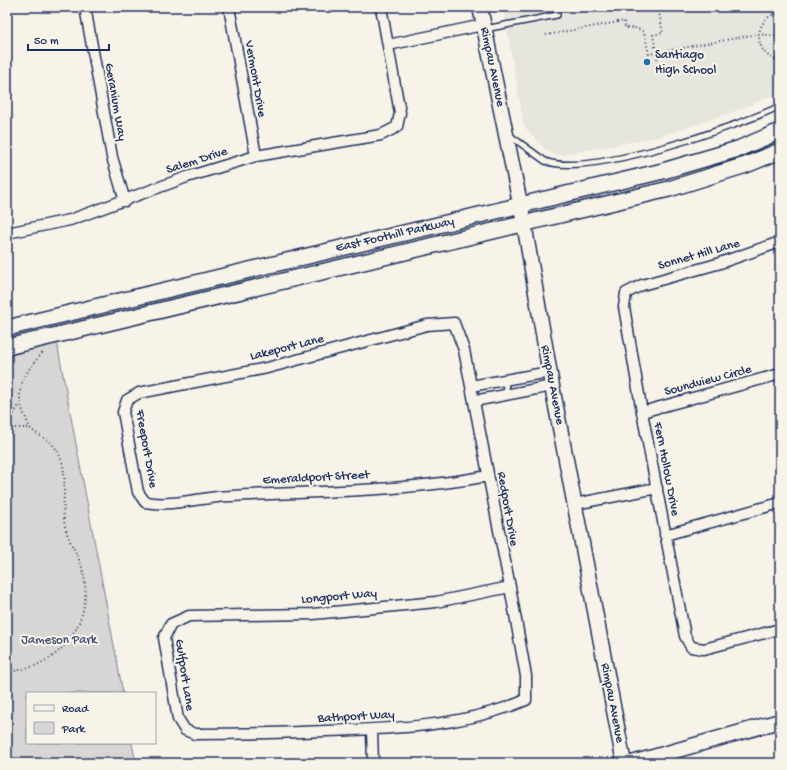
<svg xmlns="http://www.w3.org/2000/svg" width="787" height="770" font-family="'Gochi Hand',sans-serif">
	<style>
		.built { fill: #e6e5de }
		.green { fill: #d7d6d4; stroke: #798299 }
		.lines { fill: none; stroke-linecap: round; stroke-linejoin: round }
		.lane-casing { stroke: #1b2f5e; stroke-width: 8 }
		.street-casing { stroke: #1b2f5e; stroke-width: 13 }
		.secondary-casing { stroke: #1b2f5e; stroke-width: 17 }
		.primary-casing { stroke: #1b2f5e; stroke-width: 18 }
		.path { stroke: #1b2f5e; stroke-width: 2; stroke-dasharray: 1 3; stroke-linecap: butt }
		.lane { stroke: #f7f3e8; stroke-width: 5 }
		.street { stroke: #f7f3e8; stroke-width: 10 }
		.secondary { stroke: #f7f3e8; stroke-width: 14 }
		.primary { stroke: #f7f3e8; stroke-width: 15 }
		.poi-dot { fill: #1f6fb2; stroke: #f7f3e8; stroke-width: 1.5 }
		.labels { text-anchor: middle; dominant-baseline: central; stroke-width: 4; stroke-linejoin: round; paint-order: stroke }
		.poi-label { font-size: 13px; fill: #1b2f5e; stroke: #f7f3e8; text-anchor: start }
		.street-label { font-size: 13px; fill: #1b2f5e; stroke: #f7f3e8 }
		.park-label { font-size: 13px; fill: #415076; stroke: #f7f3e8 }
	</style>
	<rect width="100%" height="100%" fill="#f7f3e8"/>
	<filter id="ink" filterUnits="userSpaceOnUse"><feTurbulence type="fractalNoise" baseFrequency=".025" numOctaves="2"/><feDisplacementMap in="SourceGraphic" scale="8" xChannelSelector="R" yChannelSelector="G"/><feConvolveMatrix kernelMatrix="1 2 1 2 8 2 1 2 1" color-interpolation-filters="sRGB"/></filter>
	<g filter="url(#ink)">
		<path class="built" d="M503,7H780V92L741,109L658,137L561,155L553,154L546,150L524,126Z"/>
		<path class="green" d="M57,343L123,693H27V743H132L136,763H7V356Z"/>
		<g class="lines">
			<g class="lane-casing">
				<path id="lane" d="M485,29L557,15L556,7
					M509,135L545,161C587,178 737,127 780,106
					M504,380L508,395"/>
			</g>
			<g class="street-casing">
				<path id="street" d="M85,7L112,157L125,201
					M229,7L256,156
					M388,45L483,25
					M7,233L70,220L187,177L256,156L381,135L397,127L400,113L381,7
					M780,242L717,264L642,285L626,293L624,307L642,412L685,636L691,647L704,649L780,629
					M471,386L549,372
					M474,401L552,386
					M642,412L780,374
					M488,476C403,492 316,491 230,496C202,497 172,507 145,502L138,492L123,412L127,400L139,393L267,368L427,325L454,323L464,350L510,587L526,676V700C463,727 393,729 326,731C282,733 238,734 195,734L185,730L178,719L164,638L171,624L189,616L313,614L436,602L510,587
					M575,504L657,488
					M665,535L780,503
					M372,730L373,763"/>
			</g>
			<g class="secondary-casing">
				<path id="secondary" d="M480,7L524,223L552,386L624,763
					M632,763L780,721"/>
			</g>
			<g class="primary-casing">
				<path id="primary" d="M7,328L663,171L738,149L780,131
					M7,347L669,189L746,165L780,151"/>
			</g>
			<path class="path" d="M658,7L663,33L653,35L659,68
				M777,7L780,20
				M780,12C752,18 752,55 780,61
				M780,32L777,36L780,43
				M546,35L624,21L625,28H636L644,32L649,54L758,34L777,36
				M7,424L20,404
				M7,428H30
				M7,672C14,671 21,670 28,668C70,656 93,613 83,571C79,555 68,542 65,526C60,502 70,476 59,454C51,438 38,437 30,428C28,424 26,418 24,414C13,387 26,372 43,352"/>
			<use href="#lane" class="lane"/>
			<use href="#street" class="street"/>
			<use href="#secondary" class="secondary"/>
			<use href="#primary" class="primary"/>
		</g>
	</g>
	<circle class="poi-dot" cx="647" cy="62" r="4"/>
	<g class="labels">
		<g class="poi-label">
			<text x="655" y="55">Santiago<tspan x="655" dy="15">High School</tspan></text>
		</g>
		<g class="street-label">
			<text transform="translate(492 67) rotate(78)">Rimpau Avenue</text>
			<text transform="translate(255 79) rotate(80)">Vermont Drive</text>
			<text transform="translate(115 102) rotate(80)">Geranium Way</text>
			<text transform="translate(197 161) rotate(-18)">Salem Drive</text>
			<text transform="translate(395 235) rotate(-13)">East Foothill Parkway</text>
			<text transform="translate(699 255) rotate(-16)">Sonnet Hill Lane</text>
			<text transform="translate(287 348) rotate(-14)">Lakeport Lane</text>
			<text transform="translate(708 381) rotate(-15)">Soundview Circle</text>
			<text transform="translate(552 385) rotate(79)">Rimpau Avenue</text>
			<text transform="translate(146 449) rotate(80)">Freeport Drive</text>
			<text transform="translate(666 469) rotate(79)">Fern Hollow Drive</text>
			<text transform="translate(316 478) rotate(-3)">Emeraldport Street</text>
			<text transform="translate(507 509) rotate(80)">Redport Drive</text>
			<text transform="translate(339 597) rotate(-5)">Longport Way</text>
			<text transform="translate(184 675) rotate(81)">Gulfport Lane</text>
			<text transform="translate(612 703) rotate(79)">Rimpau Avenue</text>
			<text transform="translate(356 717) rotate(-3)">Bathport Way</text>
		</g>
		<g class="park-label">
			<text x="59" y="640">Jameson Park</text>
		</g>
	</g>
	<rect width="787" height="770" fill="none" stroke="#f7f3e8" stroke-width="24"/>
	<rect x="12" y="12" width="763" height="746" fill="none" stroke="#1b2f5e" stroke-width="1.5" filter="url(#ink)"/>
	<rect x="26" y="692" width="130" height="52" fill="#f7f3e8" stroke="#9fa5b1"/>
	<rect x="34" y="705" width="20" height="6" fill="#f7f3e8" stroke="#9fa5b1"/>
	<text x="62" y="712" font-size="12" fill="#1b2f5e">Road</text>
	<rect x="34" y="722" width="20" height="12" fill="#d7d6d4" stroke="#9fa5b1"/>
	<text x="62" y="732" font-size="12" fill="#1b2f5e">Park</text>
	<path d="M28 44v6h81v-6" fill="none" stroke="#1b2f5e" stroke-width="2"/>
	<text x="34" y="44" font-size="12" fill="#1b2f5e" stroke="#f7f3e8" stroke-width="3" paint-order="stroke">50 m</text>
</svg>
